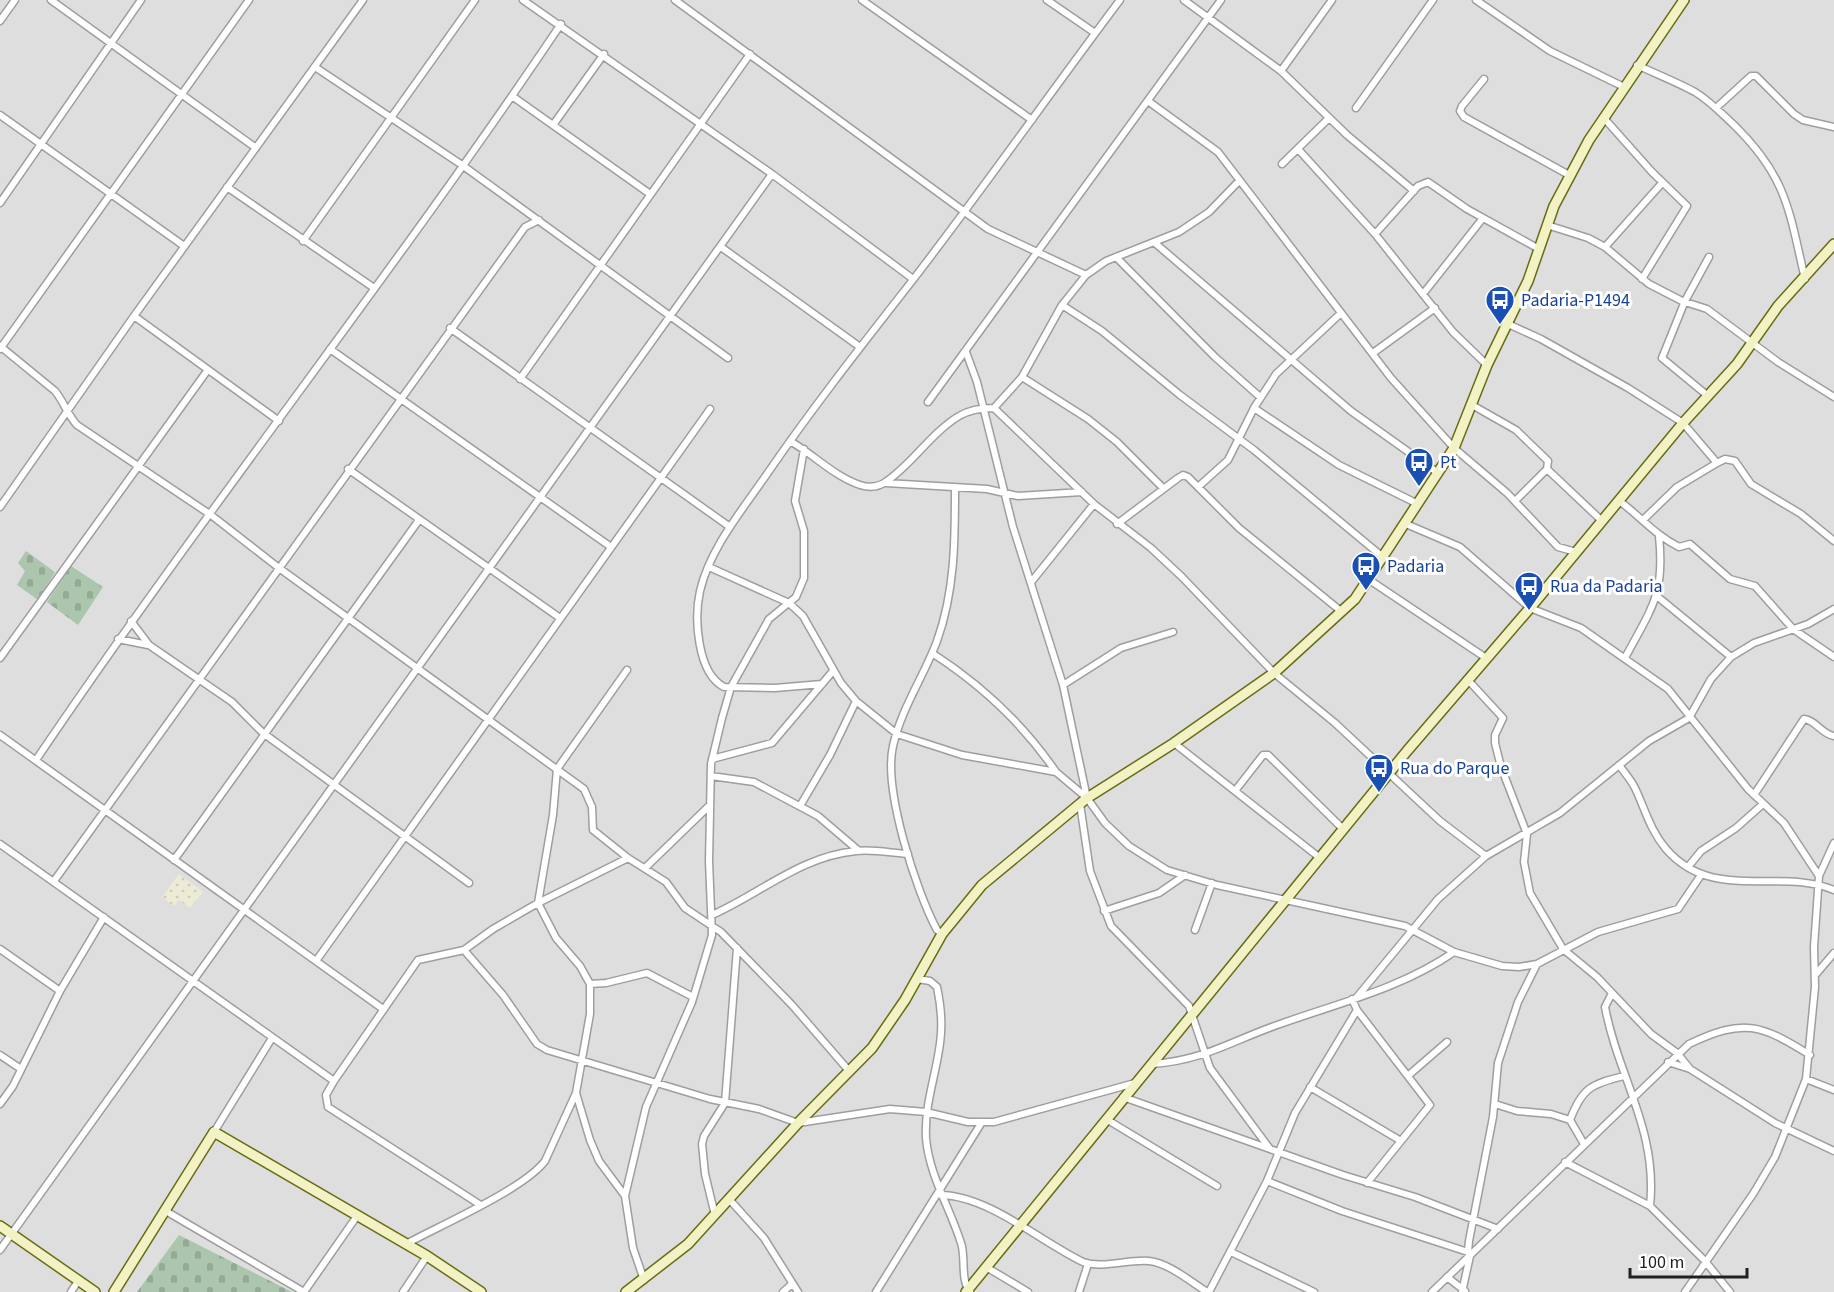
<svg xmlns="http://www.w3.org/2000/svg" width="1834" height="1292" font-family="'Source Sans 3',sans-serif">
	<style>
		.residential { fill: #dedede }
		.farmland { fill: url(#farmland-dots) }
		.cemetery { fill: url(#cemetery-stones) }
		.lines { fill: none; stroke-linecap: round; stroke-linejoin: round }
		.street-casing { stroke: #9e9e9e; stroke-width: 9 }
		.secondary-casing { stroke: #686c13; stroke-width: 12 }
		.street { stroke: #fff; stroke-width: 6 }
		.secondary { stroke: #f2f2c4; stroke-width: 9 }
		.labels { text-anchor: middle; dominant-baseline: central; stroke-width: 6; stroke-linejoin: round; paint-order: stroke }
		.transit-label { font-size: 18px; fill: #164399; stroke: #fff; text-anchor: start }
	</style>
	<defs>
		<pattern id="farmland-dots" width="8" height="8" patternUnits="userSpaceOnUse" patternTransform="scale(1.5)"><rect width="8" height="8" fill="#ececd6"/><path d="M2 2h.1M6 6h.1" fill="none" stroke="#cacab7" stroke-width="1.8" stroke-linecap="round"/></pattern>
		<pattern id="cemetery-stones" width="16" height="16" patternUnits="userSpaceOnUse" patternTransform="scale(1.5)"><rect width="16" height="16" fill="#acc6ae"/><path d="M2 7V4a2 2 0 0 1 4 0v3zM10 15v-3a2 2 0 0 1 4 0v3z" fill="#94aa95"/></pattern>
	</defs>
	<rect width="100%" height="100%" fill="#f0ede8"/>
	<path class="residential" d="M0,0H1834V1292H0Z"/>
	<path class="farmland" d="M179,874L203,892L190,908L179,900L174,906L162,897Z"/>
	<path class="cemetery" d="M26,551L55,572L38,600L17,585L25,571L18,563Z
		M71,566L103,587L78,625L47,602Z
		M179,1235L292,1292H137Z"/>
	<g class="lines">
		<g class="street-casing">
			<path id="street" d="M51,0L256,148
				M523,0L772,174L913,279
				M675,0L988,229L1086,275
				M862,0L1032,120
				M1047,0L1095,33
				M1184,0L1281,71L1347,135L1414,191
				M1476,0L1550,51L1622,86
				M0,21L15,0
				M1637,65C1656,74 1677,82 1695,92C1710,101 1721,113 1734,125C1787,177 1789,210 1805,279
				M315,67L462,165L728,358
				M1281,71L1332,0
				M1484,79L1462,106L1460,111L1464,117L1569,175
				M512,96L650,194
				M1148,101L1218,152L1391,378L1454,448L1507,493L1558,547L1576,552
				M1356,108L1433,0
				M1716,108L1751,76H1756L1794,114L1803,120L1834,127
				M0,115L184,246
				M1603,117L1652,172L1687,206L1642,279
				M553,125L604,54
				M1298,149L1375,234L1453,332L1487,365
				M1282,164L1329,118
				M227,187L374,288
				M0,203L141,0
				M1547,225L1588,238L1605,247L1649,284L1682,301L1707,309L1778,362L1834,397
				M1375,234L1418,186L1428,182L1467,209L1539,249
				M303,241L475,0
				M1155,243L1351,411L1438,473
				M721,247L860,347
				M1605,247L1662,183
				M1116,257L1215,357L1260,397
				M1423,294L1483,218
				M1062,305L1102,331L1180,395L1254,450L1384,558
				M134,316L279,421
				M1508,324L1541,339L1628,388L1683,423L1717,463L1725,459L1735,461L1751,484L1801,514L1834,541
				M450,328L730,527
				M0,346L55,391C64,402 67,414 77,425L211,515L279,568L584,789L592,807L593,830L628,858L666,882L685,908L721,932L792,1005L850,1072
				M0,349L249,0
				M330,349L611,547
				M966,352L977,382L1013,527L1063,685L1087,798
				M1373,353L1435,308
				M1022,377L1088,419L1117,442L1163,488
				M520,379L750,54
				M1708,396L1662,358L1685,301L1709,257
				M928,402L1221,0
				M1472,405L1516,430L1548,461L1547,469L1515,501
				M994,408L1094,504L1151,548L1182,577L1274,673L1335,723L1440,821L1486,856
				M1254,408L1339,465L1418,504
				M790,441C813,454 835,477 860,485C869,488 879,487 887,481C913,463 931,433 959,416C969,410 983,408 994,408L1022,377L1062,305L1086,275L1106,261L1179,232L1209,212L1239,181
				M348,469L560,618
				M1547,469L1602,521
				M886,483L987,489L1018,496L1082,492
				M1198,487L1228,460L1254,408L1276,374L1341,313
				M1618,500C1640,516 1655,535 1679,547L1690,544L1730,579L1755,586L1793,629L1834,657
				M0,507L134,316L363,0
				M1644,519L1677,487L1717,463
				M1117,524L1178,478L1183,475L1188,477L1239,528L1342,612
				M1406,524L1460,547L1530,608L1581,628L1668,689L1748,789L1784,823L1819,876
				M709,567L789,603L803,616L841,683L856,701L897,734L962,755L1056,772L1087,798L1105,823L1129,846L1167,870L1217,885L1405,926L1454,952L1502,966L1519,967L1537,964L1598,932L1678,909L1701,875
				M1368,579L1486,658
				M1032,581L1094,504
				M1658,597L1731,657
				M131,621L149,645L232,702L263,733L469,883
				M118,639L148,645
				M932,653C980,684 1024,725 1056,772
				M0,658L207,371
				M1625,658C1652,607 1665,595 1659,536
				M1468,680L1503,718L1495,735V743L1501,767L1527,834L1524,862L1530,893L1563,949L1597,977L1651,1034L1677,1053L1690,1069L1775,1123L1834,1151
				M822,684L775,688L724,687C697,673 694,618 700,591C710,548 743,509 767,474C813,407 862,345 912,281C983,189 1050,93 1120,0
				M1063,685L1121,648L1173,632
				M0,735L383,1009
				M1174,743L1320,858
				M712,759L772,743L833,671
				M36,760C205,510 393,274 561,24
				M1619,765C1624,772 1631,780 1635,788C1645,809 1650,830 1666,849C1713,903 1778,867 1834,890
				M711,776L754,782L818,816L859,851
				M1235,791L1263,755H1268L1344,830
				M1754,795L1804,719C1816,720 1821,734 1834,736
				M1080,804L1090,871L1111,926L1189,1006L1210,1068L1270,1149L1343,1175L1415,1197L1498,1229
				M800,806L830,755L856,701
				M0,844L334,1081L418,960L464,950L493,929L538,903L628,858
				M174,860L419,520
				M1688,867L1701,851L1736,828L1763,804
				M645,868L710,805
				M54,881L525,227L539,220
				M1104,911L1159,893L1185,875
				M712,915C761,893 802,856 856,851C873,849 891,853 908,854
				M1195,930L1212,883
				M942,934L937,930C916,891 883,789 893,746C901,709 924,676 937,641C955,591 955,540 955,488
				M0,949L60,991
				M464,950L503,995L537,1044L547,1050L710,1099L759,1109L798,1123L890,1109L926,1112L968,1122H994L1135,1083
				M316,961L710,409
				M1816,974L1834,953
				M917,979L930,981L937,987C940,1001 942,1018 941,1033C939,1068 924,1101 926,1138C929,1175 950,1208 961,1243C966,1257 960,1280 970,1292
				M590,984L606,983L647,973L693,997
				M1612,993L1605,1007C1618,1077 1658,1130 1650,1206
				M1357,997L1438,899L1486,856L1560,813L1649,741L1689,718L1711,679L1731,657L1754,643L1808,624L1834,609
				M1352,999L1357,1010L1430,1105L1367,1183
				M0,1055L21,1069
				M1668,1062L1690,1069
				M1153,1064C1205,1060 1233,1040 1280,1024C1339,1003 1402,988 1454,952
				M1410,1074L1447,1042
				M1806,1079L1834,1090
				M334,1081L326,1095L328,1107L479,1204
				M1310,1087L1401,1141
				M1123,1097L1270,1149
				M0,1104L13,1086L60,991L104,917
				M1495,1104L1517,1111L1551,1114L1570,1120
				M1106,1119L1217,1186
				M214,1132L272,1038
				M1584,1144L1570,1120C1582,1088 1591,1084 1624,1076
				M1565,1162L1650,1206L1705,1261L1730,1292
				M1267,1181L1342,1211L1468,1252
				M941,1195C989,1196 1041,1242 1083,1262C1103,1269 1128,1259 1149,1261C1169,1263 1191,1282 1207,1292
				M625,1196L599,1161L590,1140L576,1093L590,1014V984L580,966L556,938L538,903L553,815L557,769L627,670
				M729,1199L764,1238L798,1292
				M164,1210L304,1292
				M715,1215L705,1174L702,1144L704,1136L725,1103L737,948
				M406,1244C441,1225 524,1189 545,1161L576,1093
				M0,1250L772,174
				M1231,1252L1314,1292
				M986,1267L1028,1292
				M1447,1277L1465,1291
				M644,1280L633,1248L625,1196L646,1107L692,1002L712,935L709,861L711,764L722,718L731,687L769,619L796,597L804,578V531L795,501L804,449
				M71,1292L78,1281
				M304,1292L357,1216
				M403,1292L427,1256
				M783,1292L792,1284
				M876,1292L982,1122
				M1079,1292L1088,1264
				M1209,1292L1267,1181L1295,1113L1357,1010
				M1432,1292L1689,1044C1744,1018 1760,1024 1810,1055
				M1462,1292L1470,1256L1468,1252L1469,1241L1493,1117L1498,1063L1518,1002L1537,964
				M1685,1292L1753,1194L1775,1157L1806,1079L1815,987L1814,947L1819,876L1834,843"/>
		</g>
		<g class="secondary-casing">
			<path id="secondary" d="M0,1226L95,1292
				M114,1292L214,1132L427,1256L481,1292
				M626,1292L688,1244L798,1123L872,1048L905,1000L942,934L982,885L1087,798L1174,743L1274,673L1355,599L1454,448L1487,365L1528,281L1554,206L1589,140L1684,0
				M966,1292L1407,751L1530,608L1683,423L1737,364L1778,306L1834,244"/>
		</g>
		<use href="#street" class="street"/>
		<use href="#secondary" class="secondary"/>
	</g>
	<defs>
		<g id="bus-pin" transform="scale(1.5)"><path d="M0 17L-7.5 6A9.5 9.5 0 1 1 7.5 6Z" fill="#1a4fb4" stroke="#fff"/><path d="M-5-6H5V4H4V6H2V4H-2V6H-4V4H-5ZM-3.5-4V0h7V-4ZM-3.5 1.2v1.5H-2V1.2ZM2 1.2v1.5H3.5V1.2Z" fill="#fff"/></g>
	</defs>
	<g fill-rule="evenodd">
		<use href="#bus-pin" x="1500" y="300"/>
		<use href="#bus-pin" x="1419" y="462"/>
		<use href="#bus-pin" x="1366" y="566"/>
		<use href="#bus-pin" x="1529" y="586"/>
		<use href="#bus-pin" x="1379" y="768"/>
	</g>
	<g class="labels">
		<g class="transit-label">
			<text x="1521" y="300">Padaria-P1494</text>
			<text x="1440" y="462">Pt</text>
			<text x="1387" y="566">Padaria</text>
			<text x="1550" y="586">Rua da Padaria</text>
			<text x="1400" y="768">Rua do Parque</text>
		</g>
	</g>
	<path d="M1630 1268v9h117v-9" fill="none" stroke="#212121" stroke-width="3"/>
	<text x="1639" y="1268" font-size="18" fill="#212121" stroke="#ffffff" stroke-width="4.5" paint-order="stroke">100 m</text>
</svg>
